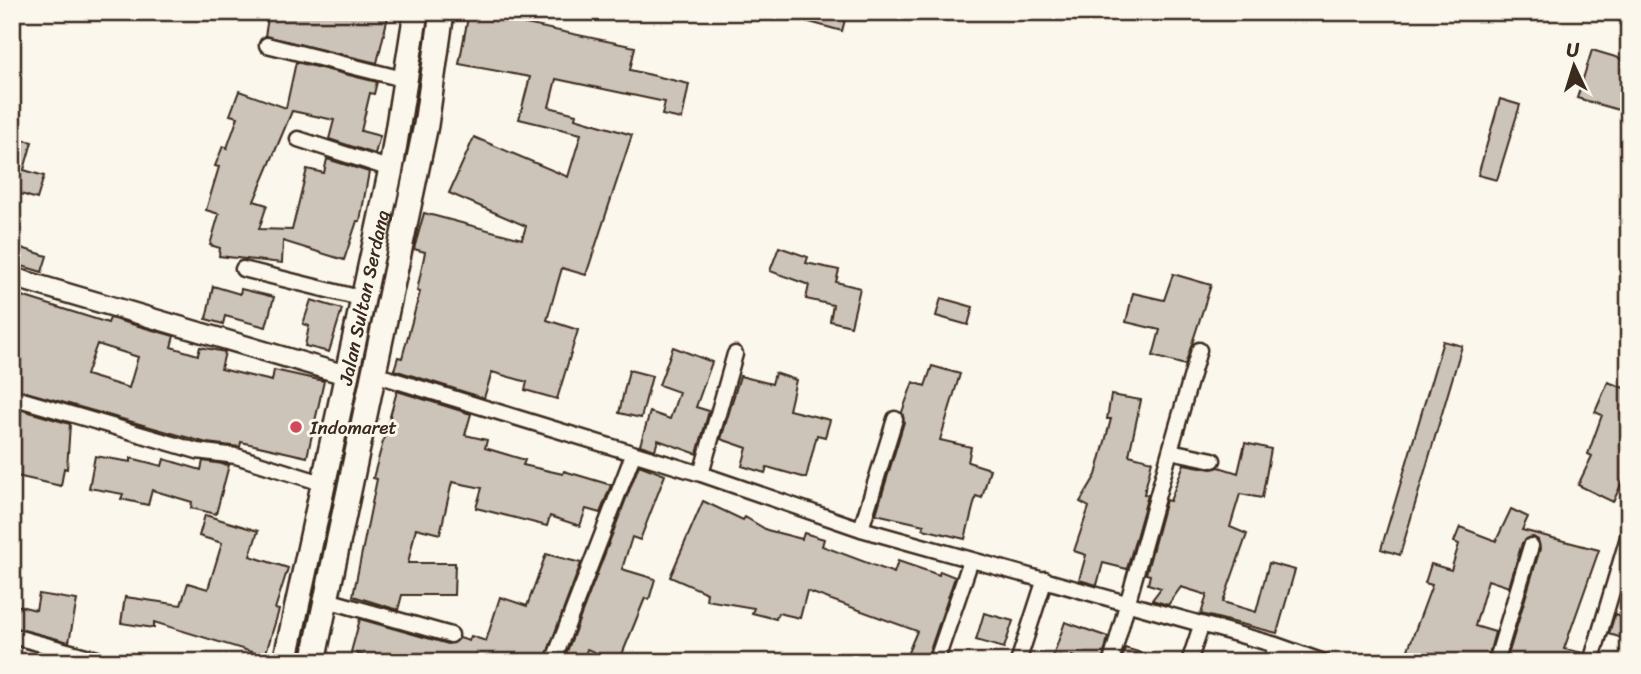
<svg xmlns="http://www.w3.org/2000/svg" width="1641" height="674" font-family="Sriracha,sans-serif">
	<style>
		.building { fill: #ccc4b9; stroke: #3b2a1e; stroke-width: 2; fill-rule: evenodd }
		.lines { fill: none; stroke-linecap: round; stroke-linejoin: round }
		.minor-casing { stroke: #3b2a1e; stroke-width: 19 }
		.tertiary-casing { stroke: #3b2a1e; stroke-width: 23 }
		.trunk-casing { stroke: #3b2a1e; stroke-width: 28 }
		.minor { stroke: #fbf7ec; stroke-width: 14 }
		.tertiary { stroke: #fbf7ec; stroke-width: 18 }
		.trunk { stroke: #fbf7ec; stroke-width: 23 }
		.poi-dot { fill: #d1495b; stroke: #fbf7ec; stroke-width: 2.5 }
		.labels { text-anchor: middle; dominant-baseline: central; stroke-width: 6; stroke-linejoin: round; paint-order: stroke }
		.street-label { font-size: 19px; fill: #3b2a1e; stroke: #fbf7ec }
		.poi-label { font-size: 19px; fill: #3b2a1e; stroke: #fbf7ec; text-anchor: start }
	</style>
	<rect width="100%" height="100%" fill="#fbf7ec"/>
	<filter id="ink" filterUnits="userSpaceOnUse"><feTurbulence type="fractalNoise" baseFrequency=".0143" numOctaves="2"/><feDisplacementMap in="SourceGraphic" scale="14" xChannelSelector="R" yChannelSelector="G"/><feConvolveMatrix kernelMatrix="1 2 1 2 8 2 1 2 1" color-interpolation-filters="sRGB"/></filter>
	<g filter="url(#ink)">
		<path class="building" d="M269,12H389L377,63L265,36Z
			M469,12L635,47L630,70L689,84L682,119L662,115L665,102L556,79L549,107L576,114L575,118L632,135L586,275L562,268L547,320L578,330L557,399L525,390L527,382L492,372L484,398L394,370L398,357L402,358L420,292L417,291L425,252L414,249L424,213L522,239L526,226L449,193L474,137L568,177L581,134L519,119L530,77L459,64Z
			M791,12H847L842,31L791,17Z
			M1592,50L1629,61V113L1577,98Z
			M296,62L377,82L374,94L370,93L361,131L380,136L375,154L329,139L334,120L292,111L254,201L267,205L259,229L292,230L307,169L324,173L327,159L369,172L360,221H357L344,260L283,241L282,263L219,256L220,248L210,245L219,214L206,210L219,167L215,166L223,146L227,148L238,117L230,115L239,91L286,108Z
			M1500,99L1520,105L1497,180L1478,175Z
			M12,137L32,142L24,170L44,176L37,199L18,193L17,197L12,196Z
			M12,245L47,256L42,272L12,263Z
			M779,247L808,257L806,263L839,270L836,282L860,288L851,326L830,321L833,305L806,299L809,285L770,271Z
			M1173,274L1211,285L1185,365L1153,356L1160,330L1126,322L1133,293L1164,300Z
			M213,286L240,294L241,289L274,297L266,327L225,316L223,324L206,319Z
			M12,293L108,323L110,318L174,336L171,347L198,355L200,347L225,352L221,369L272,381L274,370L324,381L307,457L241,442L240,447L207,443L12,388ZM97,344L138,357L129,388L86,375Z
			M941,298L973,307L968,325L936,316Z
			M311,300L342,309L329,352L305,346L309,326L303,324Z
			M1443,341L1462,346L1400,555L1381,549Z
			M673,347L712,362L696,407L709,411L697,454L658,440L655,450L640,445L650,412L670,419L679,392L659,385Z
			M932,366L960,374L940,440L971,447L968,462L990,469L982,498L976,496L965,539L923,529L924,525L876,514L904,422L902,412L913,382L925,386Z
			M629,370L652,376L641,418L619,413Z
			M775,373L796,380L789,410L830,420L825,437L817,435L806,478L767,467L765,473L742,466L747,448L721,439L740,376L772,384Z
			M1608,382L1629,390V468L1613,502L1578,485L1592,456L1588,454L1602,415L1595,412Z
			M397,391L471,414L465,435L487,440L485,448L525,460L523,465L563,474L564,471L611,485L600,513L586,509L580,526L550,516L547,526L476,508L482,488L452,482L440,534L416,528L408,563H455L454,595H402L398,610L353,596L377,479L373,478Z
			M1111,395L1141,400L1129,455L1152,461L1144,494L1148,495L1127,569L1103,563L1097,585L1079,580L1086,555L1074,551L1089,507L1080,502L1096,475L1111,419H1107Z
			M12,407L70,424L67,469L64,468L61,486L12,475Z
			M1245,443L1271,449L1262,498L1240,494L1230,527L1247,534L1223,602L1256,612L1269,563L1295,570L1277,633L1201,614L1207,595L1181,587L1168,605L1152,600L1161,588L1148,584L1150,575L1146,574L1166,500L1170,501L1184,464L1211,469L1219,467L1238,473Z
			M95,456L131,462V458L162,466L164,459L201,470L203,461L229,465L216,514L191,508L192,502L152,490L148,505L121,499L123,494L89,488Z
			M639,465L665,475L640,540L632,537L622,569L655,579L649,600L645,598L619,662L587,649L583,662H563Z
			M703,501L743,520L745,517L767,530L802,539L804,533L824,539L822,546L894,573L898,561L939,575L940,571L955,577L926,662H904L917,631L807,591L800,618L778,613L776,619L752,613L754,608L706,600L707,593L670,577Z
			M1511,509L1528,517L1522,530L1599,550L1564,649L1584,653L1582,662H1506L1540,549L1538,540L1533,537L1522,543L1509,587L1488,580L1475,626L1495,632L1487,662H1424L1406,655L1432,585L1425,583L1431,564L1451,570L1459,544L1454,542L1460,527L1496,541Z
			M205,515L258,531L250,556L288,568L275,609L279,610L265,656L154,622V628L121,623L125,597L181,605L188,583L208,589L222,543L199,536Z
			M546,554L581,563L544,662H387L351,652L360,619L448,644L460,638L469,641L471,636L486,641L500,597L527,606Z
			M39,594L77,600L69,642L12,627V604L36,610Z
			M984,613L1013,621L1004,648L976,640Z
			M1615,614L1629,619V640L1609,634Z
			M1065,622L1108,637L1102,662H1087L1072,656L1069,662H1051Z
			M1125,648L1158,658L1157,662H1121Z"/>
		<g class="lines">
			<g class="minor-casing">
				<path id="minor" d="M267,45L407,80
					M298,139L391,169
					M243,269L364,299
					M374,374L701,474L861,529L1276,645L1324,662
					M12,397L197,451L236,456L325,484
					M1170,451L1199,350
					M701,474L735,354
					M861,529L895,419
					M327,600L451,635
					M12,636L108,662
					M553,662L633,455
					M936,662L971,560
					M1018,662L1045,579
					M1111,662L1170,451L1213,460
					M1189,662L1201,626
					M1271,662L1276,645
					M1496,662L1531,546
					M1591,662L1629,534"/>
			</g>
			<g class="tertiary-casing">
				<path id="tertiary" d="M12,277L346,375"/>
			</g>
			<g class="trunk-casing">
				<g id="trunk">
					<path id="s1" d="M285,662L391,169L416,12"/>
					<path d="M313,662L426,125L442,12"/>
				</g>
			</g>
			<use href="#minor" class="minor"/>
			<use href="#tertiary" class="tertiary"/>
			<use href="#trunk" class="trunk"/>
		</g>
	</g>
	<circle class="poi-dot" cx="296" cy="427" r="7"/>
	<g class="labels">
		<g class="street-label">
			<text stroke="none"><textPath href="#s1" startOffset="373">Jalan Sultan Serdang</textPath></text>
		</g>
		<g class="poi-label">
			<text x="310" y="427">Indomaret</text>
		</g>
	</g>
	<rect width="1641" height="674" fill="none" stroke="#fbf7ec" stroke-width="42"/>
	<rect x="21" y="21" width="1599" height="632" fill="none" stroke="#3b2a1e" stroke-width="2.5" filter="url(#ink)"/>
	<g transform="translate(1574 66) rotate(356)" stroke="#fbf7ec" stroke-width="5" paint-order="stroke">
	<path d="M0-5L12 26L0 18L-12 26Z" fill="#3b2a1e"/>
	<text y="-10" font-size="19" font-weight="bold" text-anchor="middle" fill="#3b2a1e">U</text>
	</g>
</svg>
